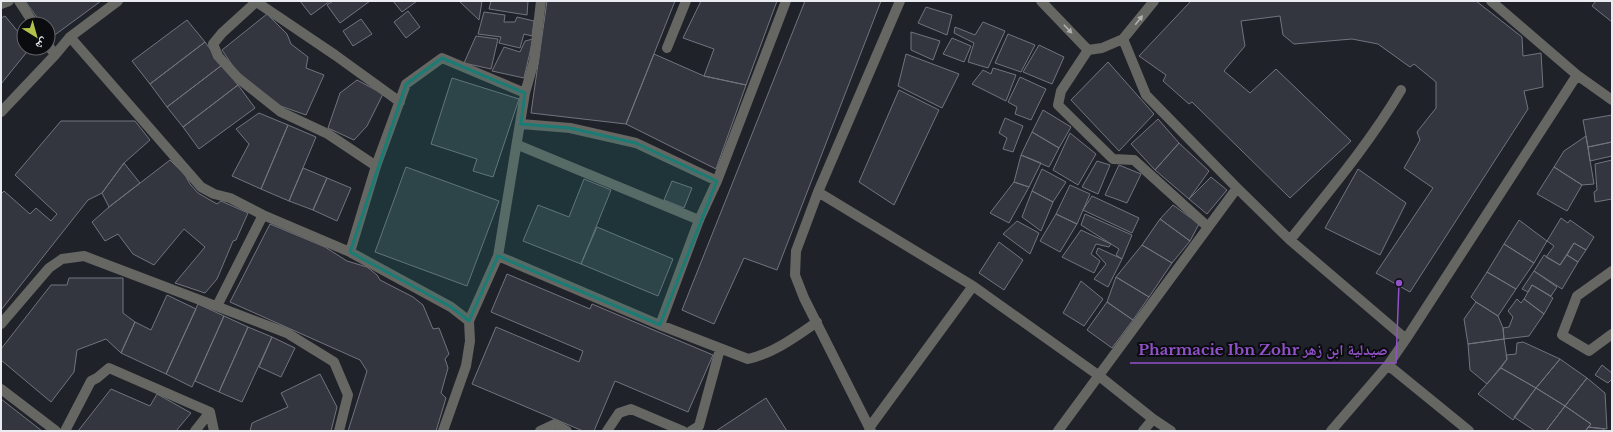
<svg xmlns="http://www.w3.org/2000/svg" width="1613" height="432" font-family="'Libre Baskerville','Noto Naskh Arabic',serif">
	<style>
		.building { fill: #33363e; stroke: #71747e }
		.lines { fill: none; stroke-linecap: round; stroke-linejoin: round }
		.lane { stroke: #666762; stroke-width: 10 }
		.street { stroke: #666762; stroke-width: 10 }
		.oneway { fill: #afb0b1 }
		.marked { fill: #1a7c75; fill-opacity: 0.2; stroke: #1a7c75; stroke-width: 3; stroke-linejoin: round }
		.leader { fill: none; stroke: #9152c9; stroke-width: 1.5 }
		.callout-dot { fill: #9152c9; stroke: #0b0c0f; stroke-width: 1.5 }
		.callout-label { font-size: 15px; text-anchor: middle; font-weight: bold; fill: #9152c9; stroke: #0b0c0f; stroke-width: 4; stroke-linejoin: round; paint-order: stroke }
	</style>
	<rect width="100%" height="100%" fill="#20222a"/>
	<path class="building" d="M25,1H101L52,37L48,32V24H42Z
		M300,1H330L311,15Z
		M333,1H370L340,23L327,5Z
		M393,1H417L402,12Z
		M459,1H482L479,20Z
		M491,1H528L527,15L489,9Z
		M547,1H675L626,124L531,113Z
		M701,1H777L746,85L704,76L714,49L683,38Z
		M805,1H881L777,270L744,258L714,324L682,310Z
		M1191,1H1476L1522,37L1523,56L1541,53L1543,87L1524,91L1528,109L1410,292L1376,273L1433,188L1404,168L1420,140L1417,132L1436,108V82L1414,64L1410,67L1378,44L1352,39L1294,44L1283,35L1280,16L1241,21L1245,46L1224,71L1250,93L1276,69L1351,141L1290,198L1192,102L1189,104L1163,81L1166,75L1139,56Z
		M1596,1H1612V22L1592,6Z
		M926,7L952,15L947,35L918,23Z
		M408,11L420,27L406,38L394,22Z
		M484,12L505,15L504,22H515L517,17L534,21L532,36L524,34L520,48L499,43L501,37L478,34Z
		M267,14L287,34L291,44L308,57L306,68L324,75L306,115L272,103L239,75L222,50Z
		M5,16L24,39V48H30L1,84V18Z
		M361,19L372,34L353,46L343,31Z
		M187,20L205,42L150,84L132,61Z
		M983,22L1005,31L988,68L968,62L974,43L954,33L955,27L975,35Z
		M911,32L940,41L933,60L911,50Z
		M1008,34L1035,45L1021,72L995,63Z
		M476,36L498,39L491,69L464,63Z
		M952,38L971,46L964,62L943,54Z
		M533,39L524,78L492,71L504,47L520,52L525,41Z
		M205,42L222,65L167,107L150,84Z
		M1039,45L1064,57L1052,84L1023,72Z
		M654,54L704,76L746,85L716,169L626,124Z
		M906,54L959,74L942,108L898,86Z
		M1108,62L1154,114L1119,151L1071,100Z
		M222,65L238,85L183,127L167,107Z
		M993,68L1016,75L1006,101L972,84L983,70L991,74Z
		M1020,77L1046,89L1031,120L1015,114L1017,107L1008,102Z
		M452,78L519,99L493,177L473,171L477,159L431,144Z
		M357,80L383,94L367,126L354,140L328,128L340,93Z
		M238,85L255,108L199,149L183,127Z
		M899,90L939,110L894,205L859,182Z
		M1043,110L1071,127L1059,148L1032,132Z
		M259,113L288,125L261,189L232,176L249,144L236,129Z
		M1612,115V142L1588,147L1583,120Z
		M1005,118L1023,126L1013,152L1003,149L1007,138L999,133Z
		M1158,119L1179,143L1155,170L1131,144Z
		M61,121H135L150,140L124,163L102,193L88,200L1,310V194L4,191L30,214L36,208L51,221L57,214L15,175Z
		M288,125L316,137L289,201L261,189Z
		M1032,132L1059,148L1049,167L1021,155Z
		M1070,133L1096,154L1078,185L1053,170Z
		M1586,136L1594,184L1582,185L1554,167L1564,151Z
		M1612,142V156L1590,161L1588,147Z
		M1179,143L1209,171L1189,199L1155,170Z
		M1021,155L1041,163L1029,187L1014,182Z
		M170,160L185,175L190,184L198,193L217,204L221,201L248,213L236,240L233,241L217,279L205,293L175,283L205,247L184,229L154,265L133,254L118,234L105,241L92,222L109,207Z
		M1612,160V199L1595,202L1594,192L1597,190L1595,164Z
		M1097,161L1110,165L1098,194L1082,187Z
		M124,163L140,183L109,207L102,193Z
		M1119,165L1141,174L1127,203L1105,195Z
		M406,167L499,201L467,286L375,252Z
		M1554,167L1582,185L1567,211L1537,194Z
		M303,168L327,178L313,210L289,201Z
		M1042,169L1066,182L1053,202L1032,191Z
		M1358,169L1406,203L1380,255L1325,228Z
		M1211,177L1227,190L1207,214L1189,199Z
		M327,178L351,188L337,221L313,210Z
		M584,179L611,190L581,264L523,241L538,205L569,217Z
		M672,181L692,188L684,208L664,200Z
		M1014,182L1029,187L1009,223L990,213Z
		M1070,185L1090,194L1077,224L1056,214Z
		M1032,191L1053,202L1041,231L1022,217Z
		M1092,196L1139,218L1132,233L1083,210Z
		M1173,205L1199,224L1190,241L1160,219Z
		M1056,214L1077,224L1060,252L1040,241Z
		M1085,214L1132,235L1122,259L1116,255L1119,249L1081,225Z
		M1561,218L1568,223L1570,220L1594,237L1586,250L1574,243L1560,265L1546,257L1554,246L1547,241Z
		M1160,219L1190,241L1172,263L1142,245Z
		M1519,220L1547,241L1534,263L1504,244Z
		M1017,221L1039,233L1030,254L1003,234Z
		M270,224L325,247L347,261L367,267L377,275L380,280L413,297L423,305L433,329L439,328L449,354L445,359L448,368L441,393L446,398L436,431H348L367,371L360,360L230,302Z
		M597,227L673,259L658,296L581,264Z
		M1081,230L1111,244L1109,247L1096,244L1091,254L1100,261L1094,273L1062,257Z
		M999,242L1023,260L1004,290L979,273Z
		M1574,243L1586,250L1578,262L1567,255Z
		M1504,244L1534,263L1516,289L1487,272Z
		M1142,245L1172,263L1149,297L1116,277Z
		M1098,248L1122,259L1108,287L1094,279L1106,264L1096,253Z
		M1544,255L1560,265L1567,255L1578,262L1562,289L1534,271Z
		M1534,271L1557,287L1551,296L1532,285L1528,292L1522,289Z
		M1487,272L1516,289L1498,316L1476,302L1471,297Z
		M507,274L590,309L592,304L713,355L688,412L615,381L594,431H583L472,384L496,327L579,362L583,351L491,312Z
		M1116,277L1149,297L1133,320L1107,302Z
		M69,278H123V313L135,322L121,353L106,339L77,350L74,372L51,402L1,360V349L51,285H67Z
		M1081,281L1103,299L1084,326L1063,313Z
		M1532,285L1553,298L1544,314L1524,299Z
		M167,295L196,309L166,374L121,353L135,322L151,330Z
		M1517,299L1521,303L1524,299L1544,314L1529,336L1504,339L1503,328L1509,327L1513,317L1508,311Z
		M1107,302L1133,320L1112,348L1087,330Z
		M1476,302L1498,316L1503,328L1504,339L1468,344L1464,319Z
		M198,304L224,316L192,387L166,374Z
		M224,316L248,327L219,392L195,381Z
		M248,327L272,337L242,402L219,392Z
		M272,337L295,348L281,377L259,367Z
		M1504,339L1507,359L1487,384L1470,370L1468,344Z
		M1523,342L1560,359L1536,388L1501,368L1507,359L1506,355L1516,354L1517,343Z
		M1560,359L1587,378L1565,406L1536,388Z
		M1602,365L1612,373V379L1608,383L1595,375Z
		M1501,368L1536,388L1513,420L1478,394Z
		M320,374L337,407L331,431H250L252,423L288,407L281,393Z
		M1587,378L1605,393L1607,429L1588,427L1591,424L1565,406Z
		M1536,388L1565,406L1546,431H1535L1514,417Z
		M111,389L150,406L157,394L191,413L176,431H78Z
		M766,398L787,431H716Z
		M1,399L42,431H1Z
		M1565,406L1591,424L1585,431H1546Z
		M1588,427L1604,429V431H1586Z"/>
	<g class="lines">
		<path class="lane" d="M256,2L222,33L213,44L218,56L238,78L281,112L328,134L376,166
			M667,48L686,1
			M1088,50L1061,91L1058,105L1113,159L1134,160L1208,227
			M518,145L699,220
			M1098,375L1153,419L1171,431
			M1143,431L1153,419"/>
		<path class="street" d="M19,1L34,24
			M255,1L335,55L400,102
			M1041,1L1088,50L1102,48L1123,39L1154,1
			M1491,1L1577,75L1612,100
			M1,4L9,1
			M70,37L201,187L214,194L230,198L263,215L350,252L451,307L469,321L470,341L466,366L443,431
			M1123,39L1146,95L1237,188L1290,240L1406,339
			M48,45L55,55
			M1,112L55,55L70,37L118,1
			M521,124L570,128L636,143L717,181
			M818,192L973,286L1098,375
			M1290,240C1329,191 1369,144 1401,90
			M350,252L376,166L406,84L442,58L525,93
			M498,256L660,325L748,359C774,353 795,337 817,322
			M1612,271L1577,296L1562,335L1589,351L1612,334
			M217,306L263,215
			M469,321L498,256L525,93L534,61L541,1
			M1,324L49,268L62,259L84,256L287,333L334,362L348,395L339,431
			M660,325L699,220L717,181L786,1
			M1388,365L1469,431
			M1,389L56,431
			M869,428L973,286
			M65,431L91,381L97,378L109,368L210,412L214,431
			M195,431L210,412
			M540,431L555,424L567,431
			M607,431L619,413L631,409L683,431
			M691,431L699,426L720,349
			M871,431L804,298L795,275L796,251L818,192L900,1
			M1058,431L1237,188
			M1331,431L1388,365L1406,339L1577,75"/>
	</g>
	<defs><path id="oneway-solid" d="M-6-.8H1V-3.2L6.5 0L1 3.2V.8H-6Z"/></defs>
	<g class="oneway">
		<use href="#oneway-solid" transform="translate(1139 20) rotate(-51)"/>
		<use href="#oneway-solid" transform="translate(1068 29) rotate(46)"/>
	</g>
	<path class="marked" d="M442,58L525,93L521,124L570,128L636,143L717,181L660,325L498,256L469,321L451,307L350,252L406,84Z"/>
	<path class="leader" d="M1399 283L1396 363H1130"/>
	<circle class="callout-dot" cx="1399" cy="283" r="4"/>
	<g class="callout-label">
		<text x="1263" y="355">Pharmacie Ibn Zohr صيدلية ابن زهر</text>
	</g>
	<rect width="1613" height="432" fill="none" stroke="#eaecf1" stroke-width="4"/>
	<g transform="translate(36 36) rotate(143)"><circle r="19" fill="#0b0c0f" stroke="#646669"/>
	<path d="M0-3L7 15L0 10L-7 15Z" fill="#b3c24b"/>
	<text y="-6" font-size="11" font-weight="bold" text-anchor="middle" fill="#eaecf1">ش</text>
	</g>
</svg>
